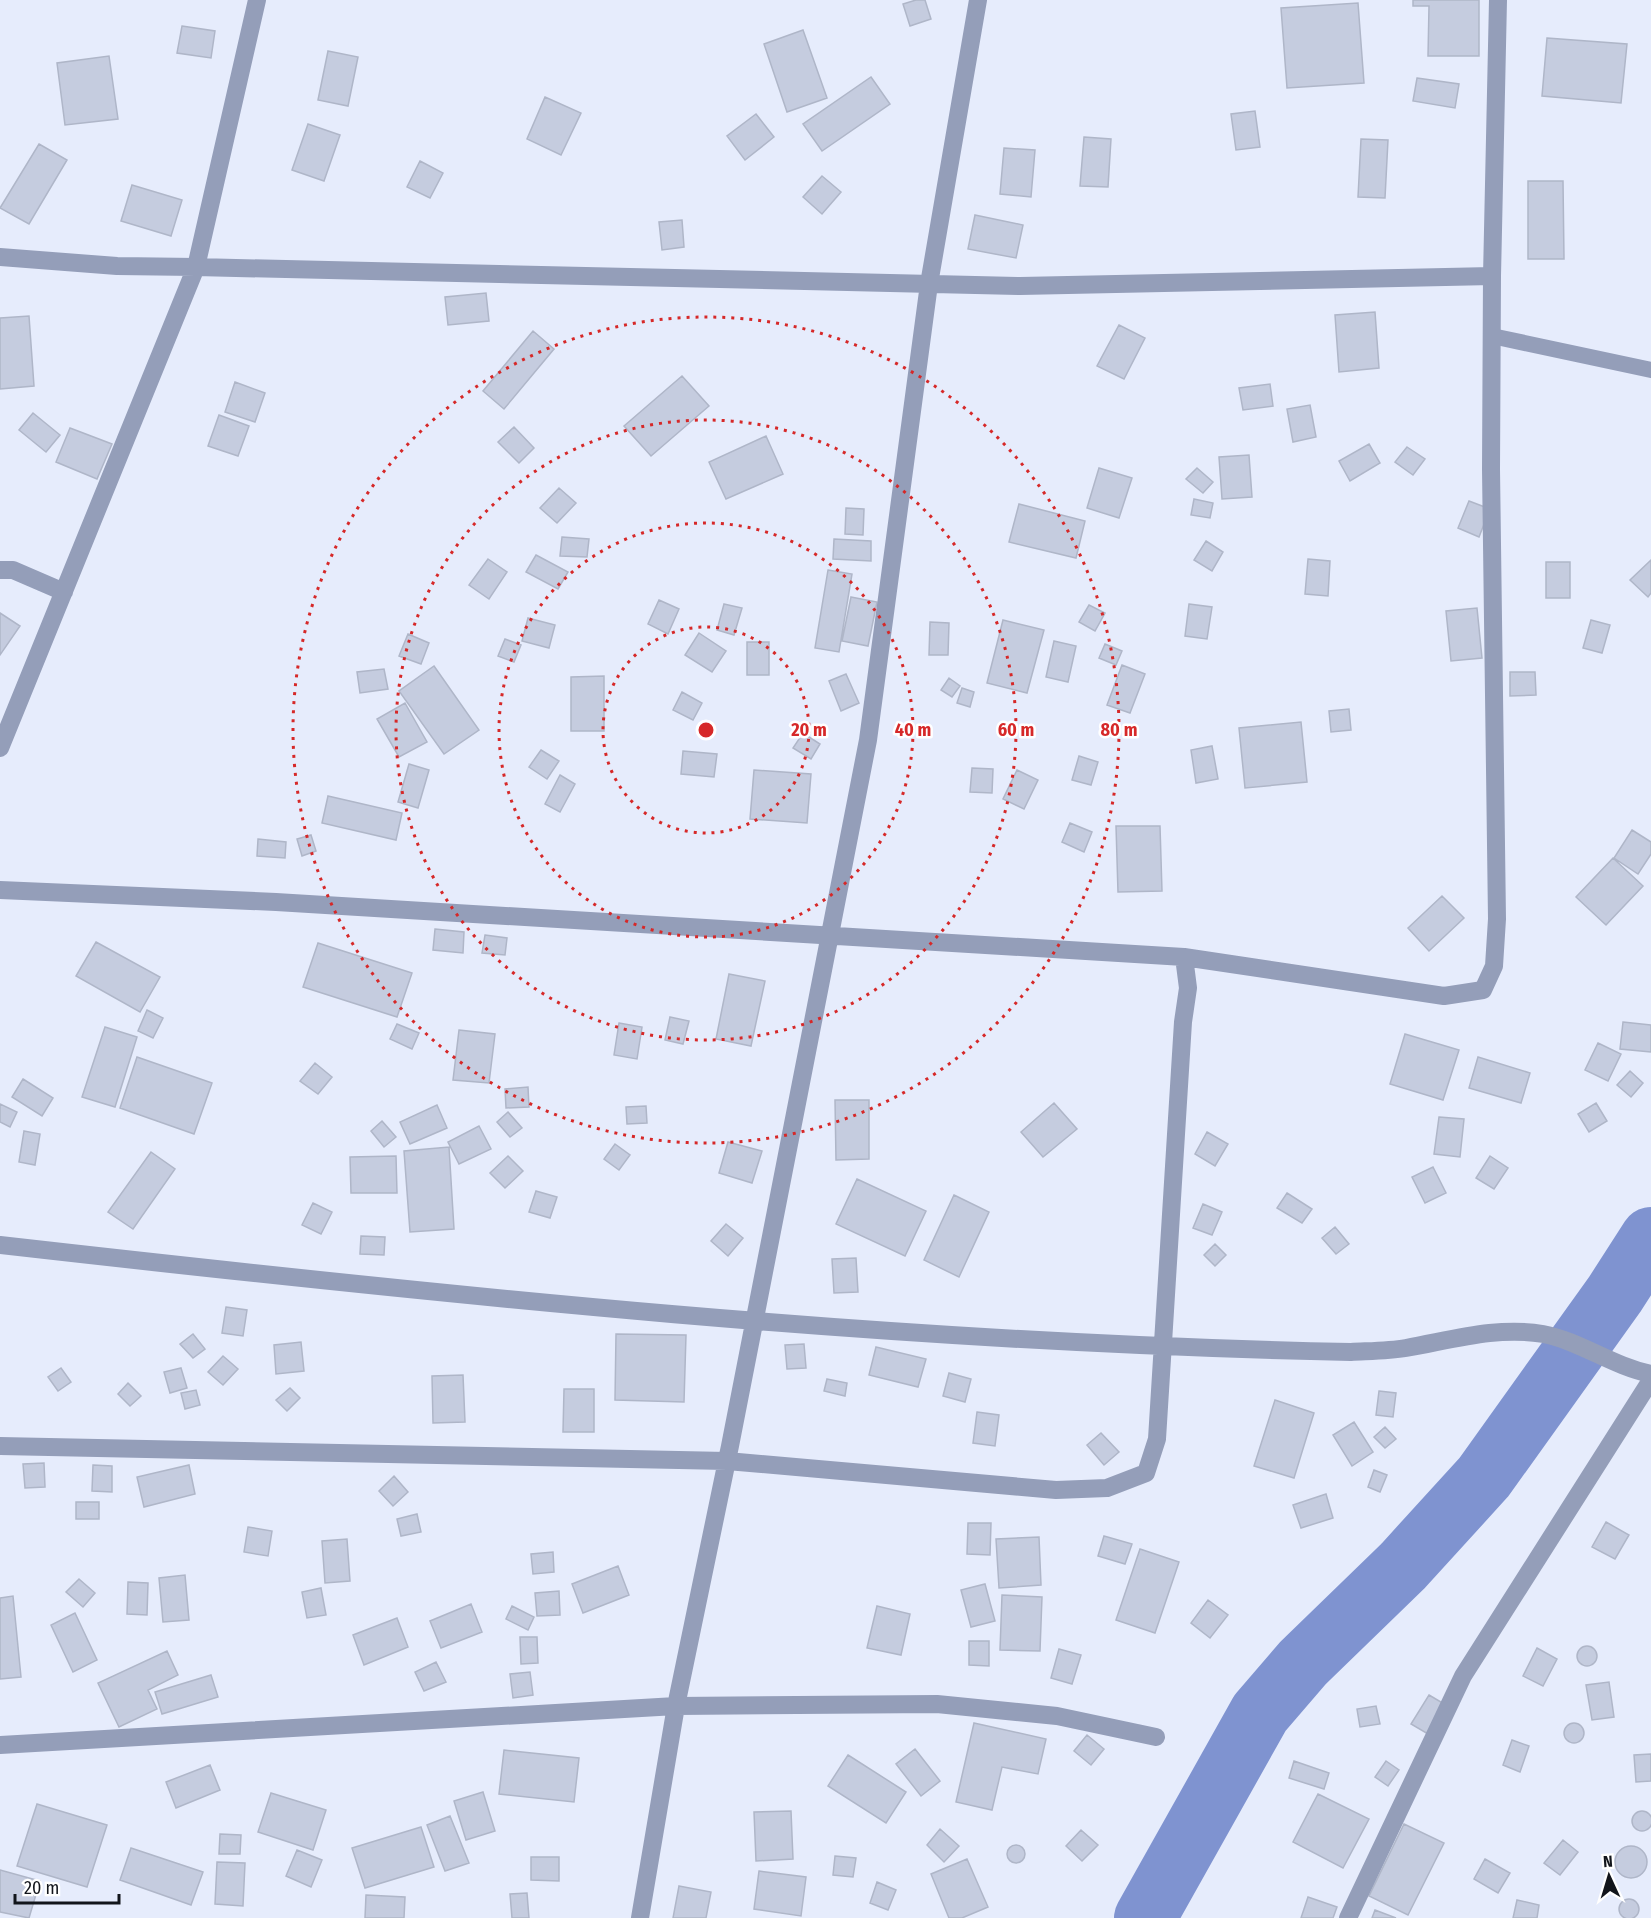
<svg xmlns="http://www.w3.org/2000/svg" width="1651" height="1918" font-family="'Fira Sans Condensed',sans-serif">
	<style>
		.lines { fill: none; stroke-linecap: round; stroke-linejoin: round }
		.river { stroke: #7f93d0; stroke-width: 62 }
		.building { fill: #c5ccdf; stroke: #afb6c8; stroke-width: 1.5 }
		.lane { stroke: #949eb9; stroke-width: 16 }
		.street { stroke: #949eb9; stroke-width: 18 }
		.ring { fill: none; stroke: #d62828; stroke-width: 3; stroke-dasharray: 3 6 }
		.centre { fill: #d62828; stroke: #fff; stroke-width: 3 }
		.ring-label { font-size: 18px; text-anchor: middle; font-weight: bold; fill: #d62828; stroke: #fff; stroke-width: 5; stroke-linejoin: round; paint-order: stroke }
	</style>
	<rect width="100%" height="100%" fill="#e6ecfc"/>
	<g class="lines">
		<path class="river" d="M1145,1918L1260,1713L1303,1663L1403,1566L1484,1477L1615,1294L1651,1238"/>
	</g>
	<path class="building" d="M916,0H925L931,19L910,26L903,4Z
		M1413,0H1479V56H1428L1429,6H1413Z
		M1358,3L1364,83L1287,88L1281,8Z
		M182,26L215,31L211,58L177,53Z
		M803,30L827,98L787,112L764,44Z
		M1547,38L1627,44L1621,103L1542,96Z
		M328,51L358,57L348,106L318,100Z
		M109,56L118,119L65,125L57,63Z
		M871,77L890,104L822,151L803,124Z
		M1417,78L1459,84L1455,108L1413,101Z
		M545,97L581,113L561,155L527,139Z
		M1255,111L1260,147L1236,150L1231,114Z
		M756,114L774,137L745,160L727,136Z
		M308,124L340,135L324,181L292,170Z
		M1084,137L1111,139L1108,187L1080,186Z
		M1361,139L1388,140L1385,198L1358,197Z
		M39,144L67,160L29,224L0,208Z
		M1004,148L1035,150L1031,197L1000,194Z
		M420,161L443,173L430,198L407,187Z
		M822,176L841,192L822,214L803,197Z
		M1528,181H1563L1564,259H1528Z
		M132,185L182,200L171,236L121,221Z
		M975,215L1023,225L1016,258L968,249Z
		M682,220L684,247L662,250L659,222Z
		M486,293L489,321L448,325L445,297Z
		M1375,312L1379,368L1339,372L1335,315Z
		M29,316L34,386L0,389V318Z
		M1119,325L1145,338L1124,379L1097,366Z
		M533,331L554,349L504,409L483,391Z
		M682,376L709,406L651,456L624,426Z
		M235,382L265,393L255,422L225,412Z
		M1270,384L1273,406L1243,410L1239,388Z
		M1310,405L1316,437L1293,442L1287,409Z
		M33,413L60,435L46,452L19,430Z
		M219,415L249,426L238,456L208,446Z
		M514,427L534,448L519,463L498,442Z
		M70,428L112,444L97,479L56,462Z
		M766,436L783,474L726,499L709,462Z
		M1369,444L1380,463L1350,481L1339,461Z
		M1407,447L1425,459L1413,475L1395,462Z
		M1249,455L1252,497L1222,499L1219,457Z
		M1099,468L1132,478L1119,518L1087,508Z
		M1197,468L1213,482L1203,493L1186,479Z
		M559,488L576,503L557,523L540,508Z
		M1194,499L1213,503L1210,518L1191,515Z
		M1469,501L1490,509L1479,537L1458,528Z
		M1019,504L1085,521L1076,558L1009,542Z
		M846,508L864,509L863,535L845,534Z
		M562,537L589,539L587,557L560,556Z
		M834,539L871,541V561L833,559Z
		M1206,541L1223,552L1212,571L1194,560Z
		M536,555L568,572L558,589L526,572Z
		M488,559L507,572L489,599L469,585Z
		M1308,559L1330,561L1328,596L1305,594Z
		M1651,560V593L1648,597L1630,580Z
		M1546,562H1570V598H1546Z
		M828,570L852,574L839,652L815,648Z
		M851,597L877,602L868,646L842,641Z
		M659,600L679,609L668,634L648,624Z
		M724,604L742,608L734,635L717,630Z
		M1189,604L1212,607L1207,639L1185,636Z
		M1089,605L1105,613L1095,631L1079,622Z
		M1477,608L1482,658L1451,661L1446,611Z
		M0,613L20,626L0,655Z
		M528,618L555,625L549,648L522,641Z
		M1003,620L1044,630L1027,693L987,683Z
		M1591,620L1610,625L1602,653L1583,648Z
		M930,622L949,623L948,655H929Z
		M699,633L726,651L712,672L685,655Z
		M408,634L429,643L421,664L399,656Z
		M505,639L521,645L514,662L498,656Z
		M1054,641L1076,646L1068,682L1046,677Z
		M747,642H769V675H747Z
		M1105,644L1122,651L1116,665L1099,658Z
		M1122,665L1145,674L1130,713L1107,705Z
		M434,666L479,730L444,754L399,691Z
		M384,669L388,689L360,693L357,672Z
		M1510,672H1535L1536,695L1510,696Z
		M846,674L859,703L841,711L829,681Z
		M604,676V731H571V677Z
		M949,678L960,686L952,697L941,690Z
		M962,688L974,692L970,707L957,703Z
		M682,692L702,703L693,720L673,710Z
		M405,703L427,742L399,757L377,719Z
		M1349,709L1351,730L1331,732L1329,711Z
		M1301,722L1307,782L1245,788L1239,728Z
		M803,733L820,744L811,759L793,748Z
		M1212,746L1218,779L1196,783L1191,750Z
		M541,750L559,761L547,779L529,767Z
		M683,751L717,754L714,777L681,774Z
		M1079,756L1098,762L1091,785L1072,780Z
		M409,764L429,770L418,808L398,802Z
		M972,768L993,769L992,793L970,792Z
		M754,770L811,774L807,823L750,819Z
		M1017,770L1038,780L1024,809L1003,799Z
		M560,775L575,784L560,812L545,804Z
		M328,796L402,813L396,840L322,823Z
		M1070,823L1092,832L1084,852L1062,842Z
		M1116,826H1160L1162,891L1118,892Z
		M1632,830L1651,842V854L1638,874L1614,858Z
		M311,835L316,851L302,856L297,839Z
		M258,839L286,842L285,858L257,856Z
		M1613,858L1643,886L1606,925L1576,897Z
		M1442,896L1464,918L1429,951L1408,928Z
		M435,929L464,932L463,953L433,950Z
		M485,935L507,938L505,955L482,953Z
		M96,942L160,977L140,1012L76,976Z
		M318,943L412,973L397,1017L303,987Z
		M729,974L765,981L751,1046L716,1039Z
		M147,1010L163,1018L153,1038L138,1031Z
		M670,1017L689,1021L683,1044L665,1040Z
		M1623,1022L1651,1025V1052L1620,1049Z
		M619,1023L642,1027L637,1059L614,1055Z
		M397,1024L419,1033L412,1049L390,1039Z
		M105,1027L137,1037L115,1107L82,1097Z
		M459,1030L495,1034L489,1083L453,1080Z
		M1405,1034L1459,1050L1443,1100L1390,1084Z
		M1598,1043L1621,1054L1608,1081L1585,1070Z
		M137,1057L212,1083L194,1134L120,1108Z
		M1478,1057L1530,1073L1521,1103L1469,1088Z
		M315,1063L332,1077L318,1094L300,1081Z
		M1630,1071L1643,1083L1631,1097L1617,1085Z
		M23,1079L53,1098L42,1116L12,1097Z
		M528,1087L529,1107L506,1108L505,1089Z
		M835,1100H869V1159L836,1160Z
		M1054,1103L1077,1129L1043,1157L1021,1132Z
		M1596,1103L1607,1121L1589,1132L1578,1114Z
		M0,1104L17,1112L10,1127L0,1122Z
		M437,1105L447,1128L410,1144L400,1122Z
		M646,1106L647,1123L627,1124L626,1107Z
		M508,1112L522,1128L510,1137L497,1122Z
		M1439,1117L1464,1119L1460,1157L1434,1154Z
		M382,1121L396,1137L384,1147L371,1131Z
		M479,1126L491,1149L459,1164L448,1142Z
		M24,1131L40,1134L35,1165L19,1162Z
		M1207,1132L1228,1144L1215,1166L1195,1154Z
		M728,1142L762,1151L752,1183L719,1173Z
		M615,1144L630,1155L619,1170L604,1159Z
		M449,1147L454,1229L410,1232L404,1151Z
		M151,1152L175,1169L133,1229L108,1212Z
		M396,1156L397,1193H351L350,1157Z
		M508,1156L523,1171L505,1188L490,1173Z
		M1490,1156L1508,1168L1494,1189L1476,1178Z
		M1433,1167L1446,1193L1425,1203L1412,1177Z
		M857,1179L926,1211L905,1256L836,1224Z
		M536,1191L557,1197L550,1218L529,1212Z
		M1287,1193L1312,1209L1302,1223L1277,1208Z
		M954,1195L989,1212L959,1277L924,1260Z
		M313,1203L332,1212L321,1234L302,1225Z
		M1203,1204L1222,1212L1212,1235L1193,1228Z
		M726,1224L743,1238L728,1256L711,1241Z
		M1335,1227L1349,1244L1336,1254L1322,1238Z
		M361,1236L385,1237L384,1255L360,1254Z
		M1215,1244L1226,1255L1215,1266L1204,1255Z
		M856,1258L858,1292L834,1293L832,1259Z
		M226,1307L247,1310L243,1336L222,1333Z
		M193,1334L205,1349L193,1358L180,1344Z
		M616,1334L686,1335L684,1402L615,1400Z
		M301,1342L304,1371L276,1374L274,1345Z
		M804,1344L806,1368L787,1369L785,1345Z
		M876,1347L926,1359L918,1387L869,1375Z
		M223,1356L238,1369L223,1385L208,1372Z
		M61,1368L71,1382L58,1391L48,1377Z
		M181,1368L187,1388L170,1393L164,1372Z
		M949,1373L971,1379L965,1402L943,1396Z
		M463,1375L465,1422L433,1423L432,1376Z
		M827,1379L847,1383L845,1396L824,1391Z
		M128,1383L141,1396L130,1406L118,1394Z
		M290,1388L300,1398L287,1411L276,1400Z
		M564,1389H594V1432H563Z
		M196,1390L200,1405L185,1409L181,1393Z
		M1379,1391L1396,1393L1393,1417L1376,1415Z
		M1275,1400L1314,1413L1294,1478L1254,1466Z
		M977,1412L999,1415L995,1446L973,1443Z
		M1354,1422L1373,1452L1352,1466L1333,1435Z
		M1385,1427L1396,1439L1385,1448L1374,1437Z
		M1101,1433L1119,1452L1104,1465L1087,1445Z
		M44,1463L45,1487L25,1488L23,1464Z
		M93,1465L112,1466V1492L92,1491Z
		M189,1465L195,1494L144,1507L137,1477Z
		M1374,1470L1387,1475L1380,1492L1368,1487Z
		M394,1476L408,1492L393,1506L379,1491Z
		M1326,1494L1333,1518L1301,1528L1293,1505Z
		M76,1502H99V1519H76Z
		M417,1514L421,1532L401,1536L397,1519Z
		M1606,1522L1629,1535L1615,1559L1592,1547Z
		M968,1523H991L990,1555L967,1554Z
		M248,1527L272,1531L268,1556L244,1552Z
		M1104,1536L1132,1544L1125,1564L1098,1556Z
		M1039,1537L1041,1585L999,1588L996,1539Z
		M347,1539L350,1581L325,1583L322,1541Z
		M1140,1549L1179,1562L1155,1633L1116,1620Z
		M553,1552L554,1572L533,1574L531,1554Z
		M618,1566L629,1595L583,1613L572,1584Z
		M185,1575L189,1620L163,1622L159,1578Z
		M79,1579L95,1593L83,1607L66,1592Z
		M128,1582L148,1583L147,1615L127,1614Z
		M985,1584L995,1621L971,1627L961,1590Z
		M321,1588L326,1615L307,1618L302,1592Z
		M559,1591L560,1615L537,1616L535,1593Z
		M1002,1595L1042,1597L1040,1651L1000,1650Z
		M13,1596L21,1677L0,1679V1598Z
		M1208,1600L1228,1615L1210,1638L1191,1623Z
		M471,1604L482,1632L441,1648L430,1621Z
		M512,1606L534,1617L528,1630L506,1619Z
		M877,1606L910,1614L901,1655L867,1648Z
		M75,1613L97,1660L73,1672L51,1625Z
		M397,1618L408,1647L364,1665L353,1635Z
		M520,1637H537L538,1663L521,1664Z
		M969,1641H989V1666L969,1665Z
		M1577 1656a10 10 0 1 1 20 0a10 10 0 1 1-20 0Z
		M1537,1648L1557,1659L1543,1686L1523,1676Z
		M1059,1649L1081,1655L1072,1684L1051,1678Z
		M167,1651L178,1675L148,1690L157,1709L119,1727L98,1683Z
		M436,1662L446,1682L424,1691L415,1672Z
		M530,1672L533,1695L513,1698L510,1674Z
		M211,1675L218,1697L162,1714L155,1692Z
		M1609,1682L1614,1717L1592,1720L1586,1685Z
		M1429,1695L1446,1705L1428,1734L1411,1724Z
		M1376,1706L1380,1724L1360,1727L1357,1709Z
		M1564 1733a10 10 0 1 1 20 0a10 10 0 1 1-20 0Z
		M974,1723L1046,1739L1038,1774L1002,1767L992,1810L956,1802Z
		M1087,1735L1104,1749L1091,1765L1074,1751Z
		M1512,1740L1529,1746L1520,1772L1503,1765Z
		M915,1749L940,1781L921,1796L896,1764Z
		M504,1750L579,1758L574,1802L499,1794Z
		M1651,1754V1781L1636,1782L1634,1755Z
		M848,1755L906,1792L886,1823L828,1786Z
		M1294,1761L1329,1773L1324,1789L1289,1778Z
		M1386,1761L1399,1770L1388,1786L1375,1777Z
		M210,1765L220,1790L176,1808L166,1782Z
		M483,1792L495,1831L466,1840L454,1801Z
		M271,1793L326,1810L313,1850L258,1832Z
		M1318,1794L1369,1819L1343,1868L1293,1842Z
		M37,1804L107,1825L87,1887L17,1866Z
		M791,1811L793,1859L756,1861L754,1812Z
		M1632 1821a10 10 0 1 1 20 0a10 10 0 1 1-20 0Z
		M450,1816L469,1863L445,1871L427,1825Z
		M1404,1824L1444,1843L1408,1915L1369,1896Z
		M421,1827L434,1867L365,1888L352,1848Z
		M940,1829L959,1846L944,1862L927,1845Z
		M1081,1830L1098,1845L1082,1861L1066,1846Z
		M220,1834L241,1835L240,1854H219Z
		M1563,1840L1578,1852L1560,1875L1544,1863Z
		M1007 1854a9 9 0 1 1 18 0a9 9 0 1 1-18 0Z
		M1615 1862a16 16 0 1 1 32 0a16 16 0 1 1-32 0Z
		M131,1848L203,1872L191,1905L120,1880Z
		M297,1850L322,1860L311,1887L286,1876Z
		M835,1856L856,1858L853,1877L833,1875Z
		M531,1857H559V1881L531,1880Z
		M967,1859L988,1907L962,1918H949L931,1874Z
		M1485,1859L1510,1873L1498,1893L1474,1879Z
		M217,1862L245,1863L243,1906L215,1904Z
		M0,1870L40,1881L29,1918L0,1912Z
		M759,1871L806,1877L801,1916L754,1909Z
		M877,1882L896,1890L888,1910L870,1903Z
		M679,1886L711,1892L706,1918H673Z
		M527,1893L529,1918H512L510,1894Z
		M366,1895L405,1897L404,1918H365Z
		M1308,1897L1337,1907L1333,1918H1301Z
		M1619 1909a10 10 0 1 1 20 0a10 10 0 1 1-20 0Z
		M1517,1900L1539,1905L1537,1918H1513Z
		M1375,1910L1396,1918H1372Z"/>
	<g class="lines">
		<path class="lane" d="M1492,336L1651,370"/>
		<path class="street" d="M0,257L117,266L196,267L257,0
			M0,570H13L64,592
			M0,748L196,267L1020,286L1492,276
			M0,890L276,902L1184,957L1444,996L1483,990L1494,966L1497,919L1491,469L1492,276L1498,0
			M0,1245C449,1296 899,1343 1351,1352C1369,1351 1389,1351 1406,1348C1452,1340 1497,1326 1543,1334C1580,1341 1612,1366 1651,1374
			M0,1446L727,1461L1056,1490L1107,1488L1146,1473L1157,1439L1183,1022L1188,988L1184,957
			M0,1745L676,1706L937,1704L1057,1716L1156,1737
			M640,1918L676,1706L730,1446L868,740L929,284L978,0
			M1348,1918L1463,1676L1651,1380"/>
	</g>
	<g class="ring">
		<circle cx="706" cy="730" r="103"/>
		<circle cx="706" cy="730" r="207"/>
		<circle cx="706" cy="730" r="310"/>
		<circle cx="706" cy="730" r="413"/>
	</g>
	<circle cx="706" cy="730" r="9" class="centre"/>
	<g class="ring-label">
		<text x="809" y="736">20 m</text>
		<text x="913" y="736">40 m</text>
		<text x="1016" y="736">60 m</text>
		<text x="1119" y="736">80 m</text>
	</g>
	<g transform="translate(1609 1876) rotate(356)" stroke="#ffffff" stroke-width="4.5" paint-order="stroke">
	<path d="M0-4.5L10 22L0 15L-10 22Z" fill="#12151b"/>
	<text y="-9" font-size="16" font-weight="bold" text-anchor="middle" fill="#12151b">N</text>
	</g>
	<path d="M15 1894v9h104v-9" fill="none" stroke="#12151b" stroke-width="3"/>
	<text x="24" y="1894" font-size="18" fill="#12151b" stroke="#ffffff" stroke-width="4.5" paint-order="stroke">20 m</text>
</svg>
